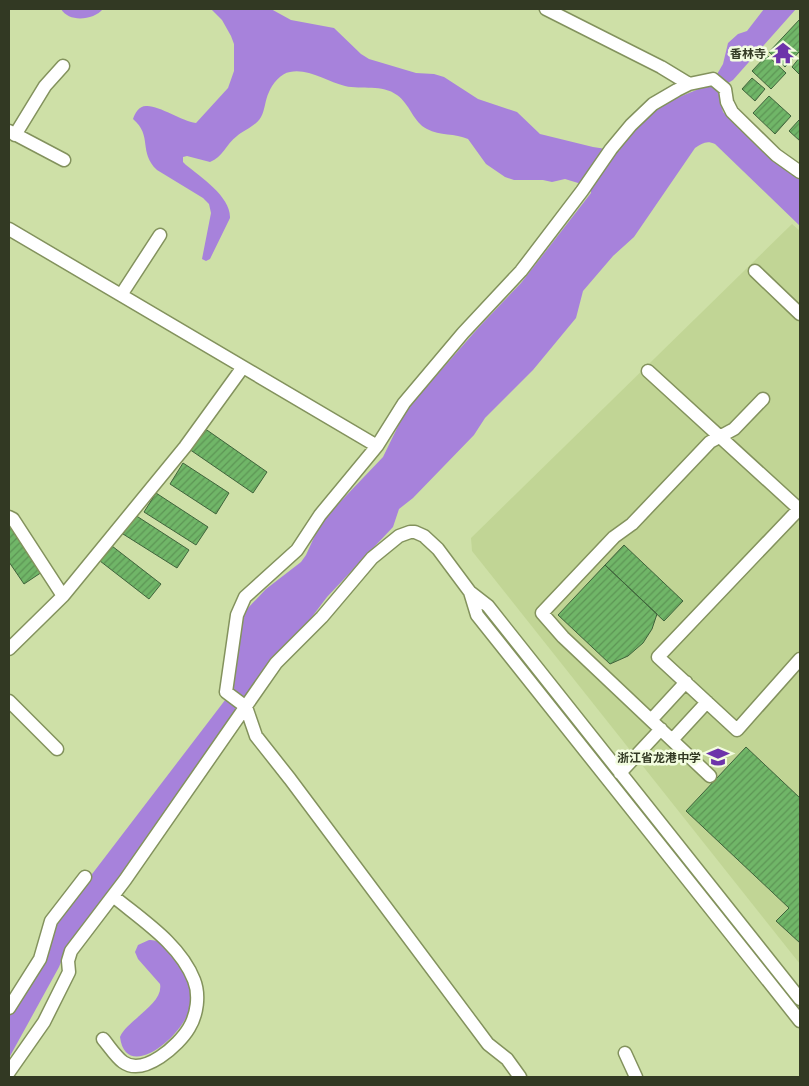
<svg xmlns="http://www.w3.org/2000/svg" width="809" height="1086" font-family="'Noto Serif','Noto Sans SC',serif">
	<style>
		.built { fill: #c1d595 }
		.water { fill: #a782db }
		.building { fill: url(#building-hatch); stroke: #3f633b }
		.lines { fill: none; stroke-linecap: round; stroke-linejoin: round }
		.minor-casing { stroke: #83925d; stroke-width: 15 }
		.minor { stroke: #fff; stroke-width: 12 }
		.labels { text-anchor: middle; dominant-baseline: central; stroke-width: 5; stroke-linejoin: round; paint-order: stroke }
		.poi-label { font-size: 12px; font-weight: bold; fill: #323923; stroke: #f3fde0; text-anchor: end }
	</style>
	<defs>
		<pattern id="building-hatch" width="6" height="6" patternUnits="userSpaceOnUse" patternTransform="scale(1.25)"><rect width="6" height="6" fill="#70b668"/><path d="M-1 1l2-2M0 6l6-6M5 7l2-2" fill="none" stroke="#5d9555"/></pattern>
	</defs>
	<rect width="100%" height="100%" fill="#cee0a7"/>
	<path class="built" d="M792,224L800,231V964L472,551L471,538Z"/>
	<path class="water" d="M61,9H103C94,20 69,23 61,9Z
		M211,9H271L291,20L334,28L361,54L369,59L416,73L434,74L444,77L478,99L517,112L540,134L593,147L619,151L632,129L642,120L672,100L706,86L713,81L723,64L728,43L738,34L747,31L764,9H796L733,80L725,85L720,98L723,112L776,163L800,179V226L715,144C707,140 702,143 695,148L634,237L613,256L583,291L576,318L533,370L485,418L474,435L413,498L399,509L393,527L327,597L154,826L110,890L88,920L69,942L59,967L9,1058V1012L60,916L232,691L239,634L243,617L247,609L266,589L301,562L306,555L321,522L383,457L401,420L414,401L479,327L521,283L591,193V189L588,186L565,179L552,182L543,180H514L505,177L486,164L468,139C455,133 440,136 427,129C413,122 410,104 397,95C382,84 362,90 345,86C328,82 308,68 290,72C281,73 272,84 269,92C265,100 265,110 261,117C256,126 244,130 237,136C226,144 223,157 210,162L187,156L183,157V162L186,165C201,177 231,197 230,218L210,259L206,261L202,259L211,213L209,204L203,198L157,170C138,152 153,136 133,119C135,113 139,106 146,106C159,105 181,121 196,123L228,88L234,71V44L231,36L222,20Z
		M149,940C161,939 166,949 172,957C182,968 192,983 192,998C192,1031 126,1086 120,1037C127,1020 164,1004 160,984L138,959L135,952L138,945Z"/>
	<path class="building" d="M800,19V51L785,67L769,52Z
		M767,55L786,73L771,89L752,71Z
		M800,57V75L792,67Z
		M752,78L765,89L755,101L742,89Z
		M769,96L791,116L775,134L753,113Z
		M799,120L800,122V141L789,131Z
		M204,428L267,472L253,493L189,449Z
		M183,463L229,493L216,514L170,484Z
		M156,493L208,527L196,545L144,512Z
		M135,515L189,550L177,568L123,534Z
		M12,524L45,570L24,584L9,562V526Z
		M624,545L683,601L664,621L605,565Z
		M112,546L161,584L149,599L100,561Z
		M605,565L657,614L652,629L643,643L628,656L610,664L558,615Z
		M746,747L800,798V943L776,921L789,908L686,811Z"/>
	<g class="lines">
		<g class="minor-casing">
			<path id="minor" d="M546,9L661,67L689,84
				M9,131L64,160
				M15,135L45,86L63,66
				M9,229L377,446
				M755,271L800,314
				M121,295L160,235
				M648,371L799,509L658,657L737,730L800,659
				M9,517L13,519L63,596
				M470,592L477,615L800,1021
				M9,649L63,596L185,447L243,367
				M9,701L57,749
				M651,720L686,682
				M672,740L707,702
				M620,773L661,729
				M710,776L563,637L542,613L614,537L632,524L710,442L734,429L763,399
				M9,1008L40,959L51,921L85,877
				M103,1039C109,1046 116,1057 123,1062C144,1077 179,1045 189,1028C197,1015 200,995 194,980C180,944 142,920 113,896
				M625,1053L636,1077
				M9,1072L44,1022L69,972L68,961L71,951L125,880L276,663L322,617L372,558L399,536L410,532H415L424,536L438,549L470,592L488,606L800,999
				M520,1077L507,1059L488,1044L290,779L256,736L246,707L226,692L237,615L245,597L297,550L320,515L377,446L404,403L463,333L521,271L582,191L611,149L631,125L653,104L677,90L689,84L713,79L725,89L727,102L732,112L776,155L800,172"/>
		</g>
		<use href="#minor" class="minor"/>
	</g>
	<defs>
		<g id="temple-bare" transform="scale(1.725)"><path d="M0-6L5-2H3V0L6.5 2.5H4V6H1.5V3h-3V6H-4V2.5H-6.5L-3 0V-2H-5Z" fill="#6d34aa" stroke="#f3fde0" stroke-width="2.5" paint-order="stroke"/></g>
		<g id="school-bare" transform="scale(1.725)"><path d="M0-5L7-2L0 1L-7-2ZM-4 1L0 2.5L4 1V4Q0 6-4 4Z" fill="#6d34aa" stroke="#f3fde0" stroke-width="2.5" paint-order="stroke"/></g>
	</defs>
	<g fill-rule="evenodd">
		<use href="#temple-bare" x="783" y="53"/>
		<use href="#school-bare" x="718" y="757"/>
	</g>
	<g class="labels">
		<g class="poi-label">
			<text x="766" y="53">香林寺</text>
			<text x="701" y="757">浙江省龙港中学</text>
		</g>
	</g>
	<rect width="809" height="1086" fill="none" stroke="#323923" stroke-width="20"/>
</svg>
